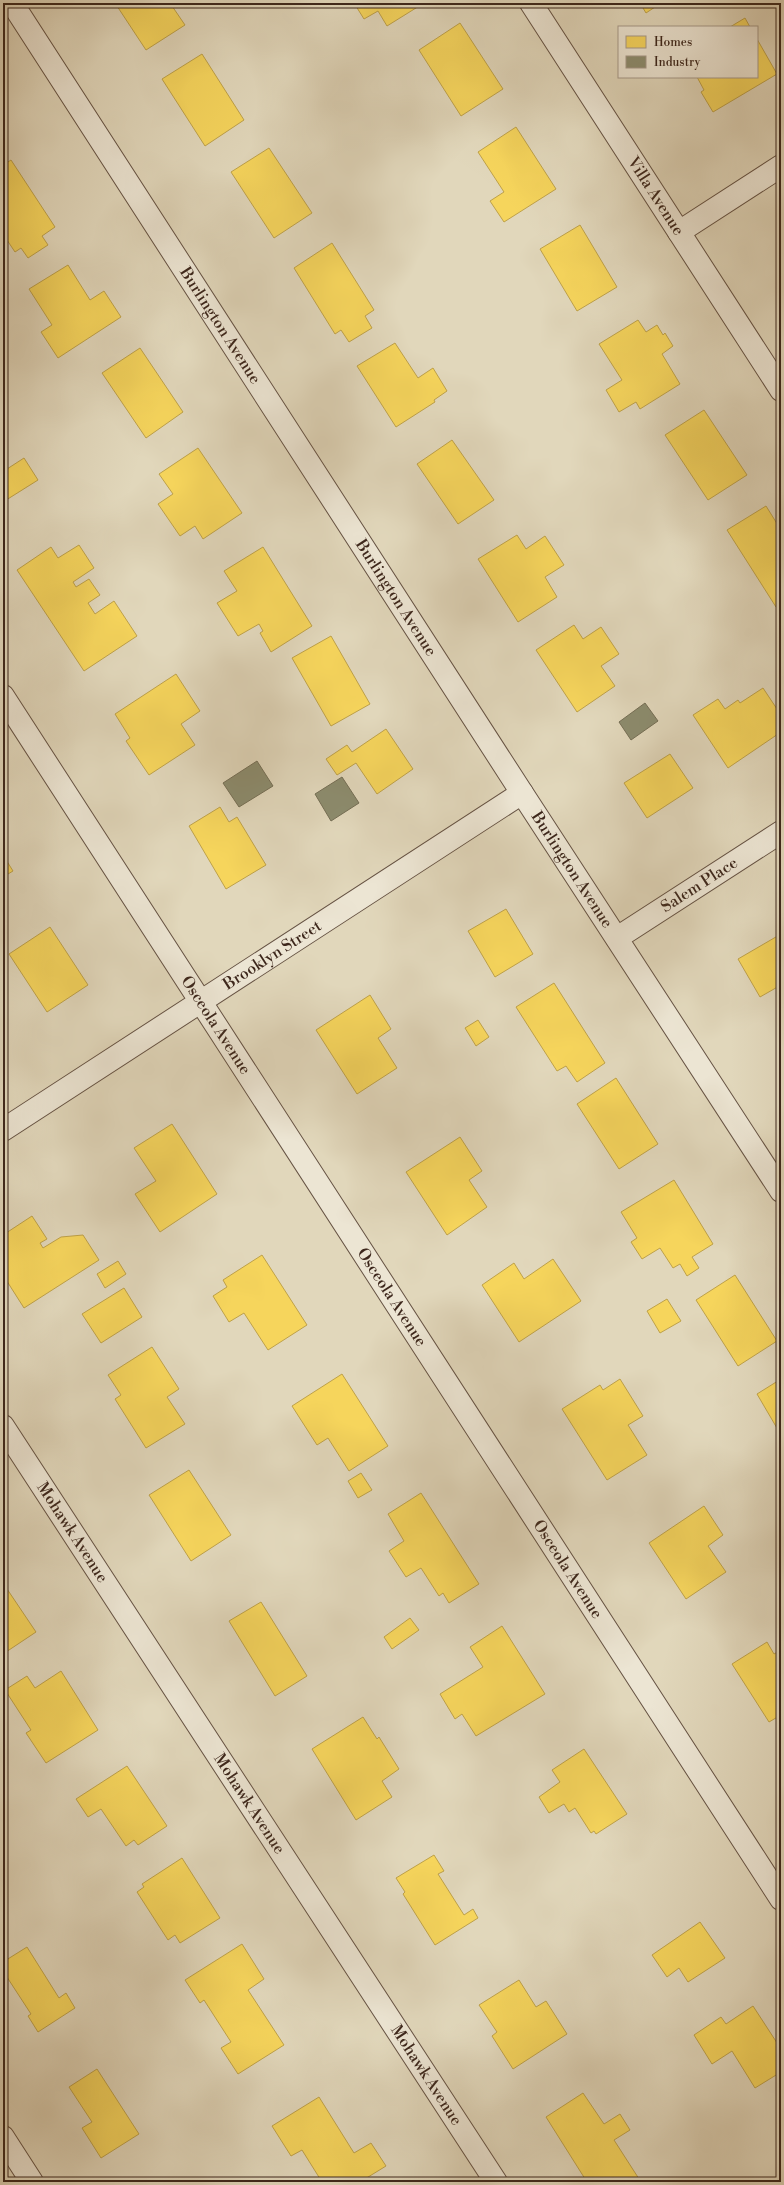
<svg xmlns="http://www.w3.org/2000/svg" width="784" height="2185" font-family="'Libre Bodoni',serif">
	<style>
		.homes { fill: #f6d55c; stroke: #bea149 }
		.industry { fill: #8c8c6e; stroke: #746e55 }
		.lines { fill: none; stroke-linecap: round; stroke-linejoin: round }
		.minor-casing { stroke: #665344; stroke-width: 24 }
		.minor { stroke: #ece5d3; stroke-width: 22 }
		.labels { text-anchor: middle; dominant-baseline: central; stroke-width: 4; stroke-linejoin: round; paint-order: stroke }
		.street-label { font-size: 16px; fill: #3d271c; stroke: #ece5d3 }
	</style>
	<rect width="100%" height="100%" fill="#e1d7bb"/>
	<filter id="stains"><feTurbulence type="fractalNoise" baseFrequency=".005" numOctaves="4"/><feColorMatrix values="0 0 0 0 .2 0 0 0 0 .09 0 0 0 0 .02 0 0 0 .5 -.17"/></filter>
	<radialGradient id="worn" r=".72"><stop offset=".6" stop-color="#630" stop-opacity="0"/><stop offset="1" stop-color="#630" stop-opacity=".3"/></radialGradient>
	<path class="homes" d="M115,3H170L185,25L146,50Z
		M354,3H424L387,26L378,11L364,19Z
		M640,3H661L646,13Z
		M745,18L750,27H730Z
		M460,23L503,89L461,116L419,50Z
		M757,39L777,74L713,112L701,92L704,90L697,77H757Z
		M202,54L244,120L205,146L162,79Z
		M516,127L556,189L504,222L490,201L504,192L478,152Z
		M269,148L312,213L274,238L231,172Z
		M11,160L55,227L42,236L48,245L28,258L21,248L15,252L3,234V165Z
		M580,225L617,287L577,311L540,249Z
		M332,243L374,310L365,316L372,328L349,342L341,330L335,334L294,268Z
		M68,265L90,300L104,291L121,317L58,358L41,332L52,325L29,289Z
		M638,320L646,332L657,325L663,335L665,333L673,346L662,354L680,384L640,409L636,402L619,412L606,390L622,380L599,344Z
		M395,343L418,378L433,368L447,391L434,400L435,402L396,427L357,366Z
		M140,348L183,412L146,438L102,373Z
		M704,410L747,475L708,500L665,435Z
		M452,440L494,500L458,524L417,464Z
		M198,448L242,513L203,539L195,526L180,536L158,504L173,494L159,474Z
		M24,458L38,480L3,502V463L7,469Z
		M766,506L781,530V605L776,607L727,530Z
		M517,535L526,549L545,536L564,565L545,577L557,597L518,622L478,559Z
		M79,545L94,568L73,582L76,587L89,579L100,595L88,603L95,614L114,601L137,636L84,671L17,570L51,547L58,558Z
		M263,547L312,626L271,652L260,633L263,631L259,624L238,636L217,603L237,591L224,571Z
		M574,625L583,639L601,627L619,654L601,666L615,686L577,712L536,650Z
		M331,636L370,704L331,726L292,658Z
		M176,674L200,711L181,724L195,745L149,775L126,741L130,738L115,714Z
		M763,688L781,715V732L728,768L693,715L718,699L725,709L738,700L740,703Z
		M386,729L413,769L377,794L356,763L337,775L326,759L347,745L352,752Z
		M670,754L693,788L647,818L624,783Z
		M220,807L229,822L237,817L266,865L226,889L189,826Z
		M3,855L13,871L3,877Z
		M506,909L533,954L495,977L468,931Z
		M50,927L88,985L47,1012L9,954Z
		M781,934V985L760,997L738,959Z
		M554,983L605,1063L577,1082L566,1066L557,1071L516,1007Z
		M370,995L391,1029L378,1038L397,1068L357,1094L316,1030Z
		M478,1020L489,1037L476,1046L465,1028Z
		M616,1078L658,1144L619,1169L577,1104Z
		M172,1124L217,1194L160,1232L135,1194L156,1181L134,1148Z
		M460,1137L482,1171L469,1180L487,1207L447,1235L406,1172Z
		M674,1180L713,1244L692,1257L699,1268L687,1276L680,1264L673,1268L660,1248L642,1259L631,1242L637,1238L621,1212Z
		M32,1216L47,1239L40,1243L43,1248L61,1237L83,1235L99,1260L24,1308L3,1275V1235Z
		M262,1255L307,1325L268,1350L244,1313L229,1322L213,1296L227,1287L223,1280Z
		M553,1259L581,1301L519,1342L482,1285L514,1263L524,1279Z
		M118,1261L126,1274L105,1288L97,1274Z
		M735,1275L777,1341L738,1366L696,1300Z
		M124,1288L142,1317L101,1343L82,1314Z
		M667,1299L681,1321L660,1333L647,1311Z
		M152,1347L179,1389L167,1397L185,1424L146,1448L115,1399L121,1395L108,1375Z
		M342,1374L388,1446L349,1471L328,1438L317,1445L292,1406Z
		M620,1379L643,1416L628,1425L647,1455L607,1480L562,1409L600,1385L603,1390Z
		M781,1379V1435L757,1394Z
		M189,1470L231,1535L191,1561L149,1495Z
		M361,1473L372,1490L358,1498L348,1481Z
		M421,1493L479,1584L449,1603L443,1593L439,1596L421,1568L406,1577L389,1551L404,1541L388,1514Z
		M704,1506L723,1535L708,1546L726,1572L686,1599L649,1543Z
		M3,1583L36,1632L3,1654Z
		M261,1602L307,1676L275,1696L229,1621Z
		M410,1618L419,1630L392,1649L384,1637Z
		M502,1626L545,1694L476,1736L462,1714L455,1719L440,1694L483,1667L470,1647Z
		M767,1642L774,1654L781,1650V1715L769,1722L732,1664Z
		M61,1671L98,1730L46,1763L26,1733L31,1730L5,1690L27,1676L35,1688Z
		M363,1717L377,1739L379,1737L399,1769L382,1781L392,1797L356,1820L312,1749Z
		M584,1749L627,1814L596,1834L594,1831L591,1833L575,1808L569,1812L564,1804L549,1813L539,1797L560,1782L552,1770Z
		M127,1766L167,1826L138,1845L134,1840L126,1846L101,1809L88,1817L76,1799Z
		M434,1855L444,1871L438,1874L464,1915L473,1909L478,1918L435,1945L403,1894L405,1892L396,1878Z
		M182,1858L220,1918L180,1943L175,1935L168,1940L137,1892L144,1887L142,1884Z
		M700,1922L725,1958L688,1982L679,1968L667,1977L652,1955Z
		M242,1944L264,1979L248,1990L284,2045L238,2074L221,2048L231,2042L204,2000L200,2003L185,1980Z
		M27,1947L59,1998L66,1993L75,2008L38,2032L28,2016L31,2014L3,1971V1962Z
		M519,1980L536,2007L546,2001L567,2034L513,2069L492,2036L497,2032L479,2005Z
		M753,2006L781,2049V2072L755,2088L732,2051L712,2064L694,2035L721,2017L726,2024Z
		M97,2069L139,2134L101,2158L82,2128L92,2122L69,2087Z
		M583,2093L604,2124L620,2114L630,2130L614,2140L641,2182H587L546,2117Z
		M319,2097L354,2153L371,2143L386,2166L360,2182H322L302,2150L291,2156L272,2126Z"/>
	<path class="industry" d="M645,703L658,721L631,740L619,722Z
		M257,761L273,786L239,807L223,783Z
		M342,777L359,803L331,821L315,794Z"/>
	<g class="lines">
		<g class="minor-casing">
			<g id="minor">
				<path id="s1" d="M12,3L522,793L781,1191"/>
				<path id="s2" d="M531,3L781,390"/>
				<path d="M679,232L781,166"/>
				<path id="s3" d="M3,696L781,1899"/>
				<path id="s4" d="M617,938L781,832"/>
				<path id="s5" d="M3,1130L522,793"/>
				<path id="s6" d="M3,1426L496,2182"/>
				<path d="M3,2137L32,2182"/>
			</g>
		</g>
		<use href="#minor" class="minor"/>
	</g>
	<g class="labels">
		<g class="street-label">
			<text stroke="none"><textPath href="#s2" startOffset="230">Villa Avenue</textPath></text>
			<text stroke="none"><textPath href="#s1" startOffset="384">Burlington Avenue</textPath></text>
			<text stroke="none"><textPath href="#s1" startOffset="708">Burlington Avenue</textPath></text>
			<text stroke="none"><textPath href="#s1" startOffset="1032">Burlington Avenue</textPath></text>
			<text stroke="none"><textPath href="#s4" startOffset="98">Salem Place</textPath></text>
			<text stroke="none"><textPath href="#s5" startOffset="321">Brooklyn Street</textPath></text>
			<text stroke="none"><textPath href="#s3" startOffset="392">Osceola Avenue</textPath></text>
			<text stroke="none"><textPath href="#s3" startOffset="716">Osceola Avenue</textPath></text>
			<text stroke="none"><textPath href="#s6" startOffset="127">Mohawk Avenue</textPath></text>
			<text stroke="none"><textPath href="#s3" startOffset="1040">Osceola Avenue</textPath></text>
			<text stroke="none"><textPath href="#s6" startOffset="451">Mohawk Avenue</textPath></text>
			<text stroke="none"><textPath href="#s6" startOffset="775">Mohawk Avenue</textPath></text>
		</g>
	</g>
	<rect width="784" height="2185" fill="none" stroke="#e1d7bb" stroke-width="16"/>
	<rect x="4" y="4" width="776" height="2177" fill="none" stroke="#3d271c" stroke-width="2"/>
	<rect x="8" y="8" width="768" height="2169" fill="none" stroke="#3d271c"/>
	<rect x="618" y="26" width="140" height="52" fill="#ece5d3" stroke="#a6998a"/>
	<rect x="626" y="36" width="20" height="12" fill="#f6d55c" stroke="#a6998a"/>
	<text x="654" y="46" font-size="12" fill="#3d271c">Homes</text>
	<rect x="626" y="56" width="20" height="12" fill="#8c8c6e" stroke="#a6998a"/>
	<text x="654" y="66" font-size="12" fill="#3d271c">Industry</text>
	<rect width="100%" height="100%" filter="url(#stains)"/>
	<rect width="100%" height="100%" fill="url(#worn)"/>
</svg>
